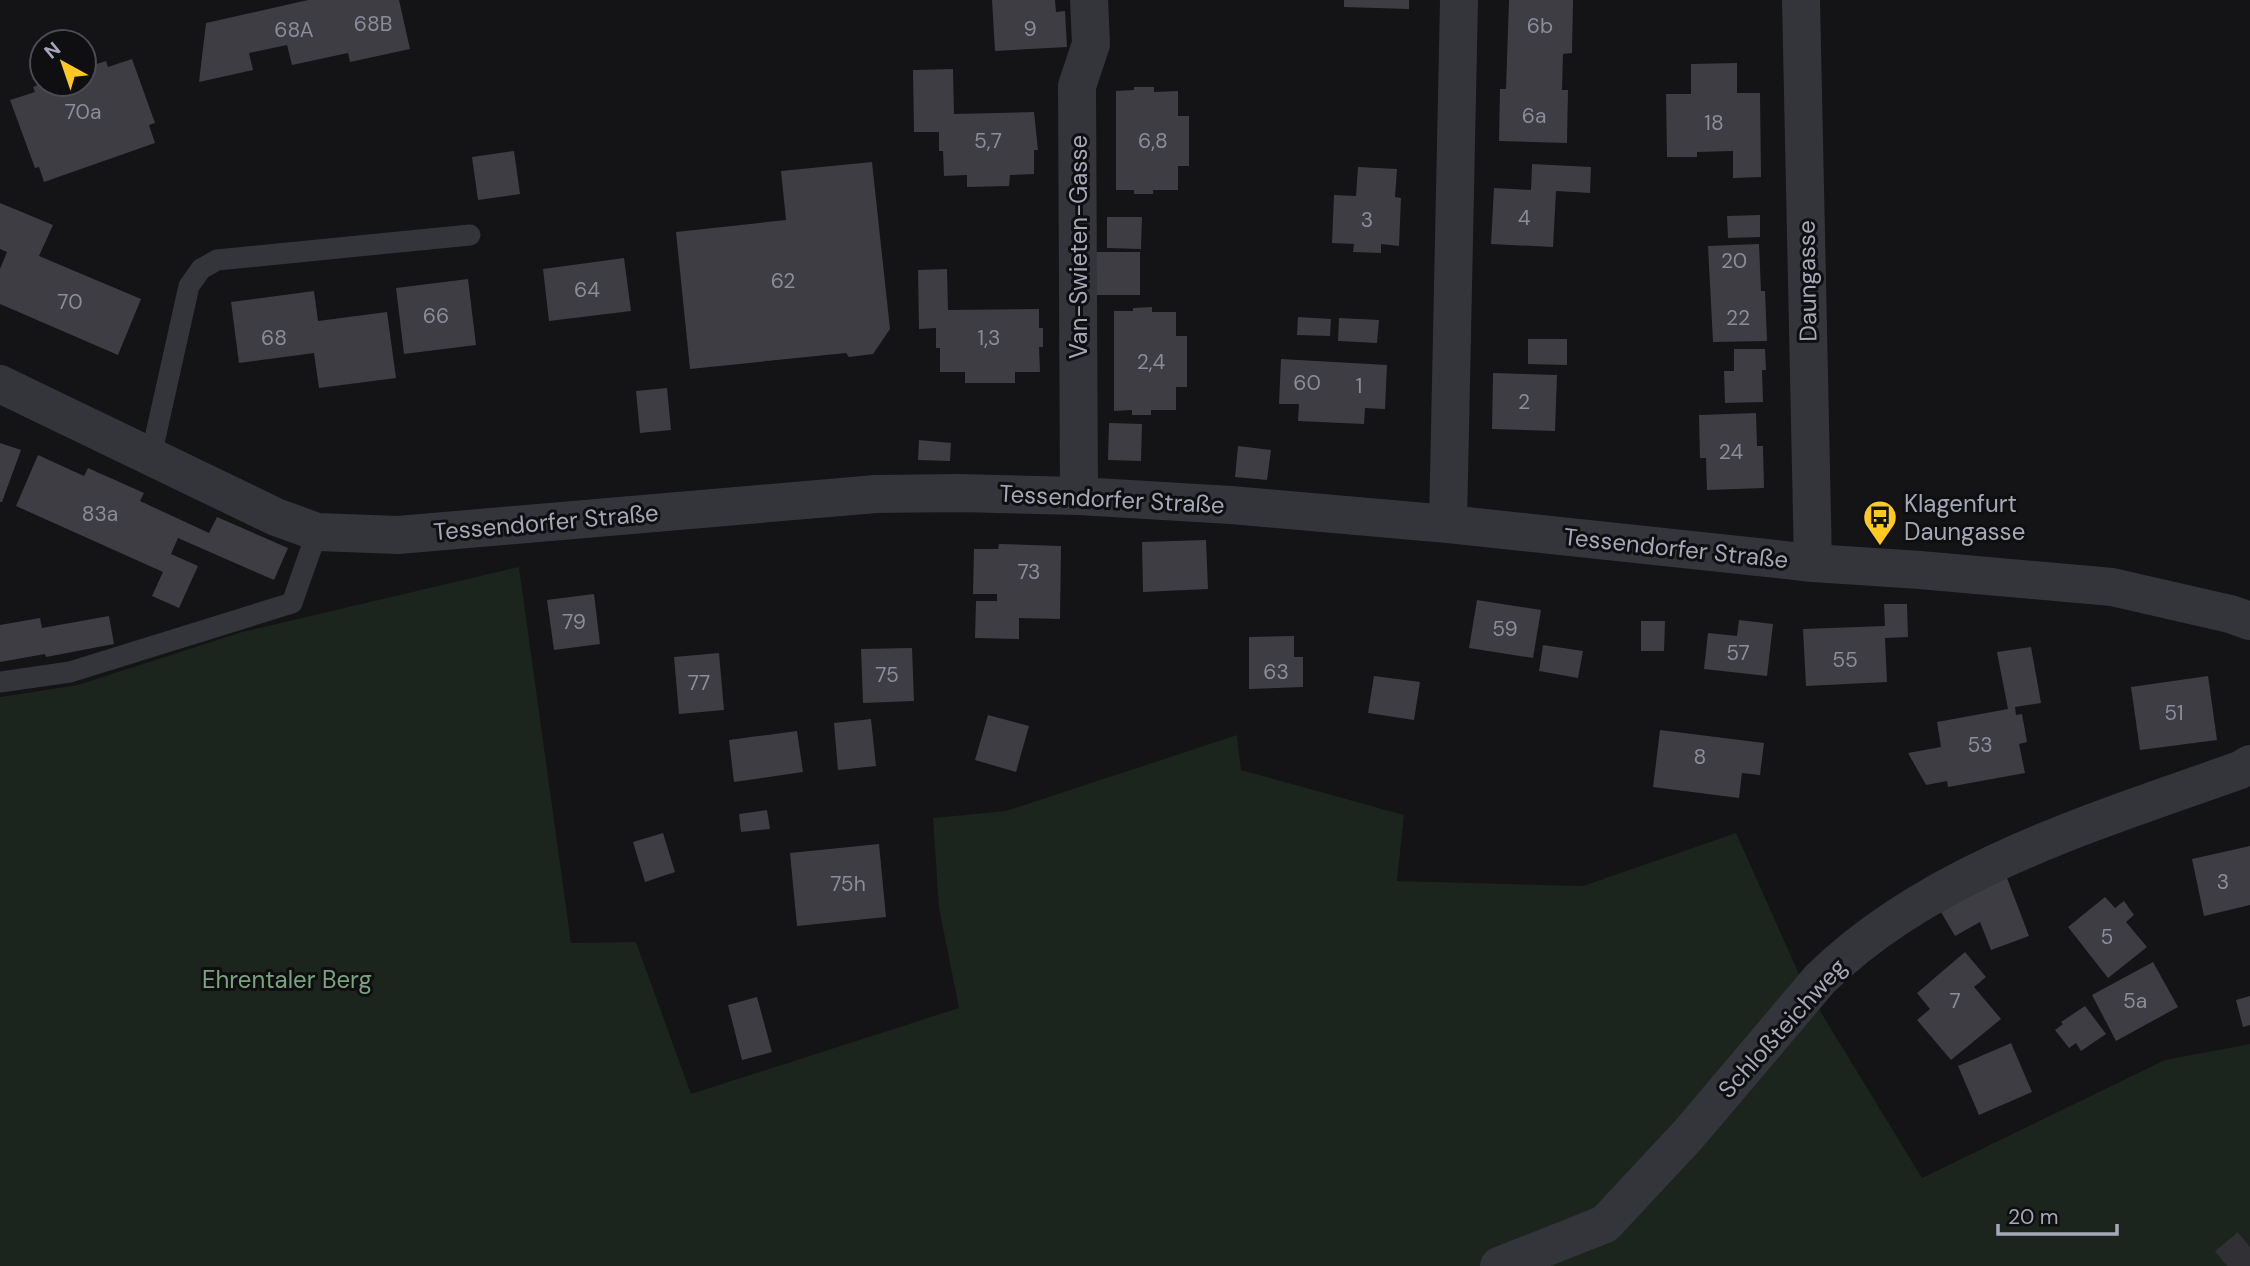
<svg xmlns="http://www.w3.org/2000/svg" width="2250" height="1266" font-family="'DM Sans',sans-serif">
	<style>
		.green { fill: #1b241d }
		.building { fill: #3e3d43 }
		.lines { fill: none; stroke-linecap: round; stroke-linejoin: round }
		.highway-tunnel { stroke: #313135; stroke-width: 38; stroke-dasharray: 38 19; stroke-linecap: butt }
		.lane { stroke: #34343b; stroke-width: 21 }
		.street { stroke: #34343b; stroke-width: 38 }
		.labels { text-anchor: middle; dominant-baseline: central; stroke-width: 6; stroke-linejoin: round; paint-order: stroke }
		.number-label { font-size: 21px; fill: #8a8d9a }
		.street-label { font-size: 24px; fill: #a4a8b7; stroke: #0f0e10 }
		.poi-label { font-size: 24px; fill: #a4a8b7; stroke: #0f0e10; text-anchor: start }
		.park-label { font-size: 24px; fill: #79a47f; stroke: #0f0e10 }
	</style>
	<rect width="100%" height="100%" fill="#141315"/>
	<path class="green" d="M519,567L571,943L636,942L691,1094L959,1008L939,908L933,818L1006,811L1237,735L1241,770L1404,815L1397,881L1583,886L1736,833L1803,983L1922,1178L2165,1060L2250,1044V1266H0V697L78,685L242,632Z"/>
	<path class="building" d="M308,0H399L410,49L350,62L348,53L292,65L287,45L249,53L253,70L199,82L206,23Z
		M992,0H1055L1056,12L1065,11L1067,47L995,51Z
		M1344,0H1409V9L1344,7Z
		M1509,0H1573L1572,53L1563,54L1562,90H1568L1567,143L1499,141L1500,89H1506Z
		M132,59L155,123L149,125L155,143L44,182L39,167L35,168L10,100L35,92L33,87L41,84H84V68L106,61L108,67Z
		M1737,63V93H1760L1761,177L1733,178V151L1697,152V157H1667L1666,94H1691V64Z
		M953,69L954,114L1034,112L1038,150H1034V174L1010,175L1009,186L967,187V175L944,176L943,151H939V132H914L913,70Z
		M1134,87H1154V92L1178,91V116H1189V166H1178V190H1153V194H1134V190H1116V91L1134,90Z
		M514,151L520,194L478,200L472,157Z
		M872,162L890,329L873,354L849,357L846,353L690,369L676,232L786,220L781,171Z
		M1532,164L1591,167L1590,193L1556,191L1553,247L1491,244L1494,188L1531,190Z
		M1358,167L1397,169L1395,197L1401,198L1399,246L1381,244V253L1353,252L1354,244L1332,243L1334,195L1356,196Z
		M0,203L53,225L39,256L141,299L118,355L0,304V269L7,252L0,249Z
		M1760,215V237L1728,238L1727,216Z
		M1107,217H1142L1141,249L1107,248Z
		M1759,244L1761,291H1765L1767,341L1713,342L1708,246Z
		M1096,252H1140V295H1096Z
		M624,258L631,311L549,321L543,269Z
		M947,269L948,310L1039,309V328H1043V347H1039L1040,372H1015V383H965V372H940V348H936V328L919,329L918,270Z
		M468,279L476,345L404,354L396,288Z
		M314,291L318,321L387,312L396,378L319,388L314,353L239,363L231,302Z
		M1152,307V312H1176V336H1187V387H1176V410H1151V415H1132V410L1114,411V311H1133V308Z
		M1298,317L1331,319L1330,336L1297,335Z
		M1339,318L1379,320L1377,343L1338,341Z
		M1528,339H1567V365L1528,364Z
		M1734,349H1765L1766,370H1762L1763,402L1725,403L1724,371H1734Z
		M1281,359L1387,365L1385,409L1365,408L1364,424L1298,421L1299,404H1279Z
		M1493,373L1557,375L1555,431L1492,429Z
		M667,388L671,430L640,433L636,391Z
		M1756,413L1757,446H1763L1764,488L1707,490L1706,458H1700L1699,415Z
		M1109,423L1142,424L1141,461L1108,460Z
		M919,440L951,443L950,461L918,460Z
		M0,443L21,450L2,502H0Z
		M1238,446L1271,450L1267,480L1235,477Z
		M38,455L84,476L88,468L144,493L140,501L209,533L217,517L288,548L274,580L178,538L171,554L198,566L179,608L152,596L163,572L16,506Z
		M1206,540L1208,589L1143,592L1142,542Z
		M999,544L1061,546L1060,619L1019,618V639L975,638L976,601H997V594H973L974,549H998Z
		M594,594L600,644L554,650L547,600Z
		M1477,600L1541,610L1533,658L1469,648Z
		M1884,604H1907L1908,637L1885,638L1887,682L1806,686L1803,629L1885,626Z
		M109,616L114,644L46,657L45,654L0,662V625L40,618L42,628Z
		M1739,620L1773,624L1767,676L1704,669L1708,633L1737,636Z
		M1641,621H1665L1664,651H1641Z
		M1294,636V657H1303V687L1249,689V637Z
		M1543,645L1583,651L1578,678L1539,671Z
		M2031,647L2041,703L2015,707L2016,715L2022,714L2027,742L2019,744L2025,773L1948,787L1947,781L1926,785L1908,753L1941,747L1937,722L2008,709L1997,652Z
		M912,648L914,701L863,703L861,649Z
		M719,653L724,710L679,714L674,657Z
		M1374,676L1420,682L1414,720L1368,713Z
		M2208,676L2217,740L2140,750L2131,687Z
		M988,715L1029,726L1016,772L975,760Z
		M871,719L876,766L838,770L834,723Z
		M1660,730L1764,743L1760,775L1742,773L1739,798L1653,787Z
		M797,731L803,772L734,782L729,740Z
		M767,810L770,829L741,832L739,814Z
		M663,833L675,872L645,882L633,842Z
		M879,844L886,917L797,926L790,853Z
		M2250,846V905L2204,916L2192,859Z
		M2007,878L2029,936L1991,950L1980,922L1955,936L1941,912L1990,885Z
		M2105,897L2115,908L2124,901L2134,915L2126,922L2147,947L2108,978L2068,927Z
		M1965,952L1986,977L1974,987L2001,1019L1951,1060L1917,1020L1930,1009L1917,993Z
		M2153,962L2178,1007L2116,1041L2092,995Z
		M2250,996V1025L2243,1027L2236,1000Z
		M757,997L772,1052L742,1060L728,1005Z
		M2085,1006L2106,1034L2081,1051L2076,1043L2069,1048L2055,1030L2063,1024L2061,1022Z
		M2011,1043L2032,1092L1979,1115L1958,1066Z"/>
	<g class="lines">
		<path class="highway-tunnel" d="M2227,1266L2250,1247"/>
		<path class="lane" d="M151,456L189,286L201,269L217,260L470,235
			M0,682L70,672L292,603L317,532"/>
		<path class="street" d="M1801,0L1813,563
			M0,384L276,517L317,532L398,535L876,494L959,493L1079,496L1231,505L1448,524L1813,563L1920,570L2112,587L2230,614L2250,621
			M1079,496L1077,86L1091,44L1089,0
			M1448,524L1459,0
			M1499,1266L1605,1224L1688,1135L1820,979C1931,870 2097,821 2240,770L2250,764"/>
	</g>
	<defs>
		<g id="bus-pin" transform="scale(1.75)"><path d="M0 17L-7.5 6A9.5 9.5 0 1 1 7.5 6Z" fill="#ffc922" stroke="#0f0e10"/><path d="M-5-6H5V4H4V6H2V4H-2V6H-4V4H-5ZM-3.5-4V0h7V-4ZM-3.5 1.2v1.5H-2V1.2ZM2 1.2v1.5H3.5V1.2Z" fill="#111"/></g>
	</defs>
	<g fill-rule="evenodd">
		<use href="#bus-pin" x="1880" y="517"/>
	</g>
	<g class="labels">
		<g class="number-label">
			<text x="373" y="24">68B</text>
			<text x="1540" y="26">6b</text>
			<text x="1030" y="29">9</text>
			<text x="294" y="30">68A</text>
			<text x="83" y="112">70a</text>
			<text x="1534" y="116">6a</text>
			<text x="1714" y="123">18</text>
			<text x="988" y="141">5,7</text>
			<text x="1153" y="141">6,8</text>
			<text x="1524" y="218">4</text>
			<text x="1367" y="220">3</text>
			<text x="1734" y="261">20</text>
			<text x="783" y="281">62</text>
			<text x="587" y="290">64</text>
			<text x="70" y="302">70</text>
			<text x="436" y="316">66</text>
			<text x="1738" y="318">22</text>
			<text x="274" y="338">68</text>
			<text x="989" y="338">1,3</text>
			<text x="1151" y="362">2,4</text>
			<text x="1307" y="383">60</text>
			<text x="1359" y="386">1</text>
			<text x="1524" y="402">2</text>
			<text x="1731" y="452">24</text>
			<text x="100" y="514">83a</text>
			<text x="1029" y="572">73</text>
			<text x="574" y="622">79</text>
			<text x="1505" y="629">59</text>
			<text x="1738" y="653">57</text>
			<text x="1845" y="660">55</text>
			<text x="1276" y="672">63</text>
			<text x="887" y="675">75</text>
			<text x="699" y="683">77</text>
			<text x="2174" y="713">51</text>
			<text x="1980" y="745">53</text>
			<text x="1700" y="757">8</text>
			<text x="2223" y="882">3</text>
			<text x="848" y="884">75h</text>
			<text x="2107" y="937">5</text>
			<text x="1955" y="1001">7</text>
			<text x="2135" y="1001">5a</text>
		</g>
		<g class="street-label">
			<text transform="translate(1078 247) rotate(-90)">Van-Swieten-Gasse</text>
			<text transform="translate(1807 281) rotate(-91)">Daungasse</text>
			<text transform="translate(1112 499) rotate(3)">Tessendorfer Straße</text>
			<text transform="translate(546 522) rotate(-5)">Tessendorfer Straße</text>
			<text transform="translate(1676 548) rotate(6)">Tessendorfer Straße</text>
			<text transform="translate(1782 1028) rotate(-48)">Schloßteichweg</text>
		</g>
		<g class="poi-label">
			<text x="1904" y="503">Klagenfurt<tspan x="1904" dy="28">Daungasse</tspan></text>
		</g>
		<g class="park-label">
			<text x="287" y="979">Ehrentaler Berg</text>
		</g>
	</g>
	<g transform="translate(63 63) rotate(320)"><circle r="33" fill="#0f0e10" stroke="#4b4c53" stroke-width="2"/>
	<path d="M0-5L12 26L0 18L-12 26Z" fill="#ffc922"/>
	<text y="-10" font-size="19" font-weight="bold" text-anchor="middle" fill="#a4a8b7">N</text>
	</g>
	<path d="M1998 1224v10h119v-10" fill="none" stroke="#a4a8b7" stroke-width="3.5"/>
	<text x="2008" y="1224" font-size="21" fill="#a4a8b7" stroke="#0f0e10" stroke-width="5" paint-order="stroke">20 m</text>
</svg>
